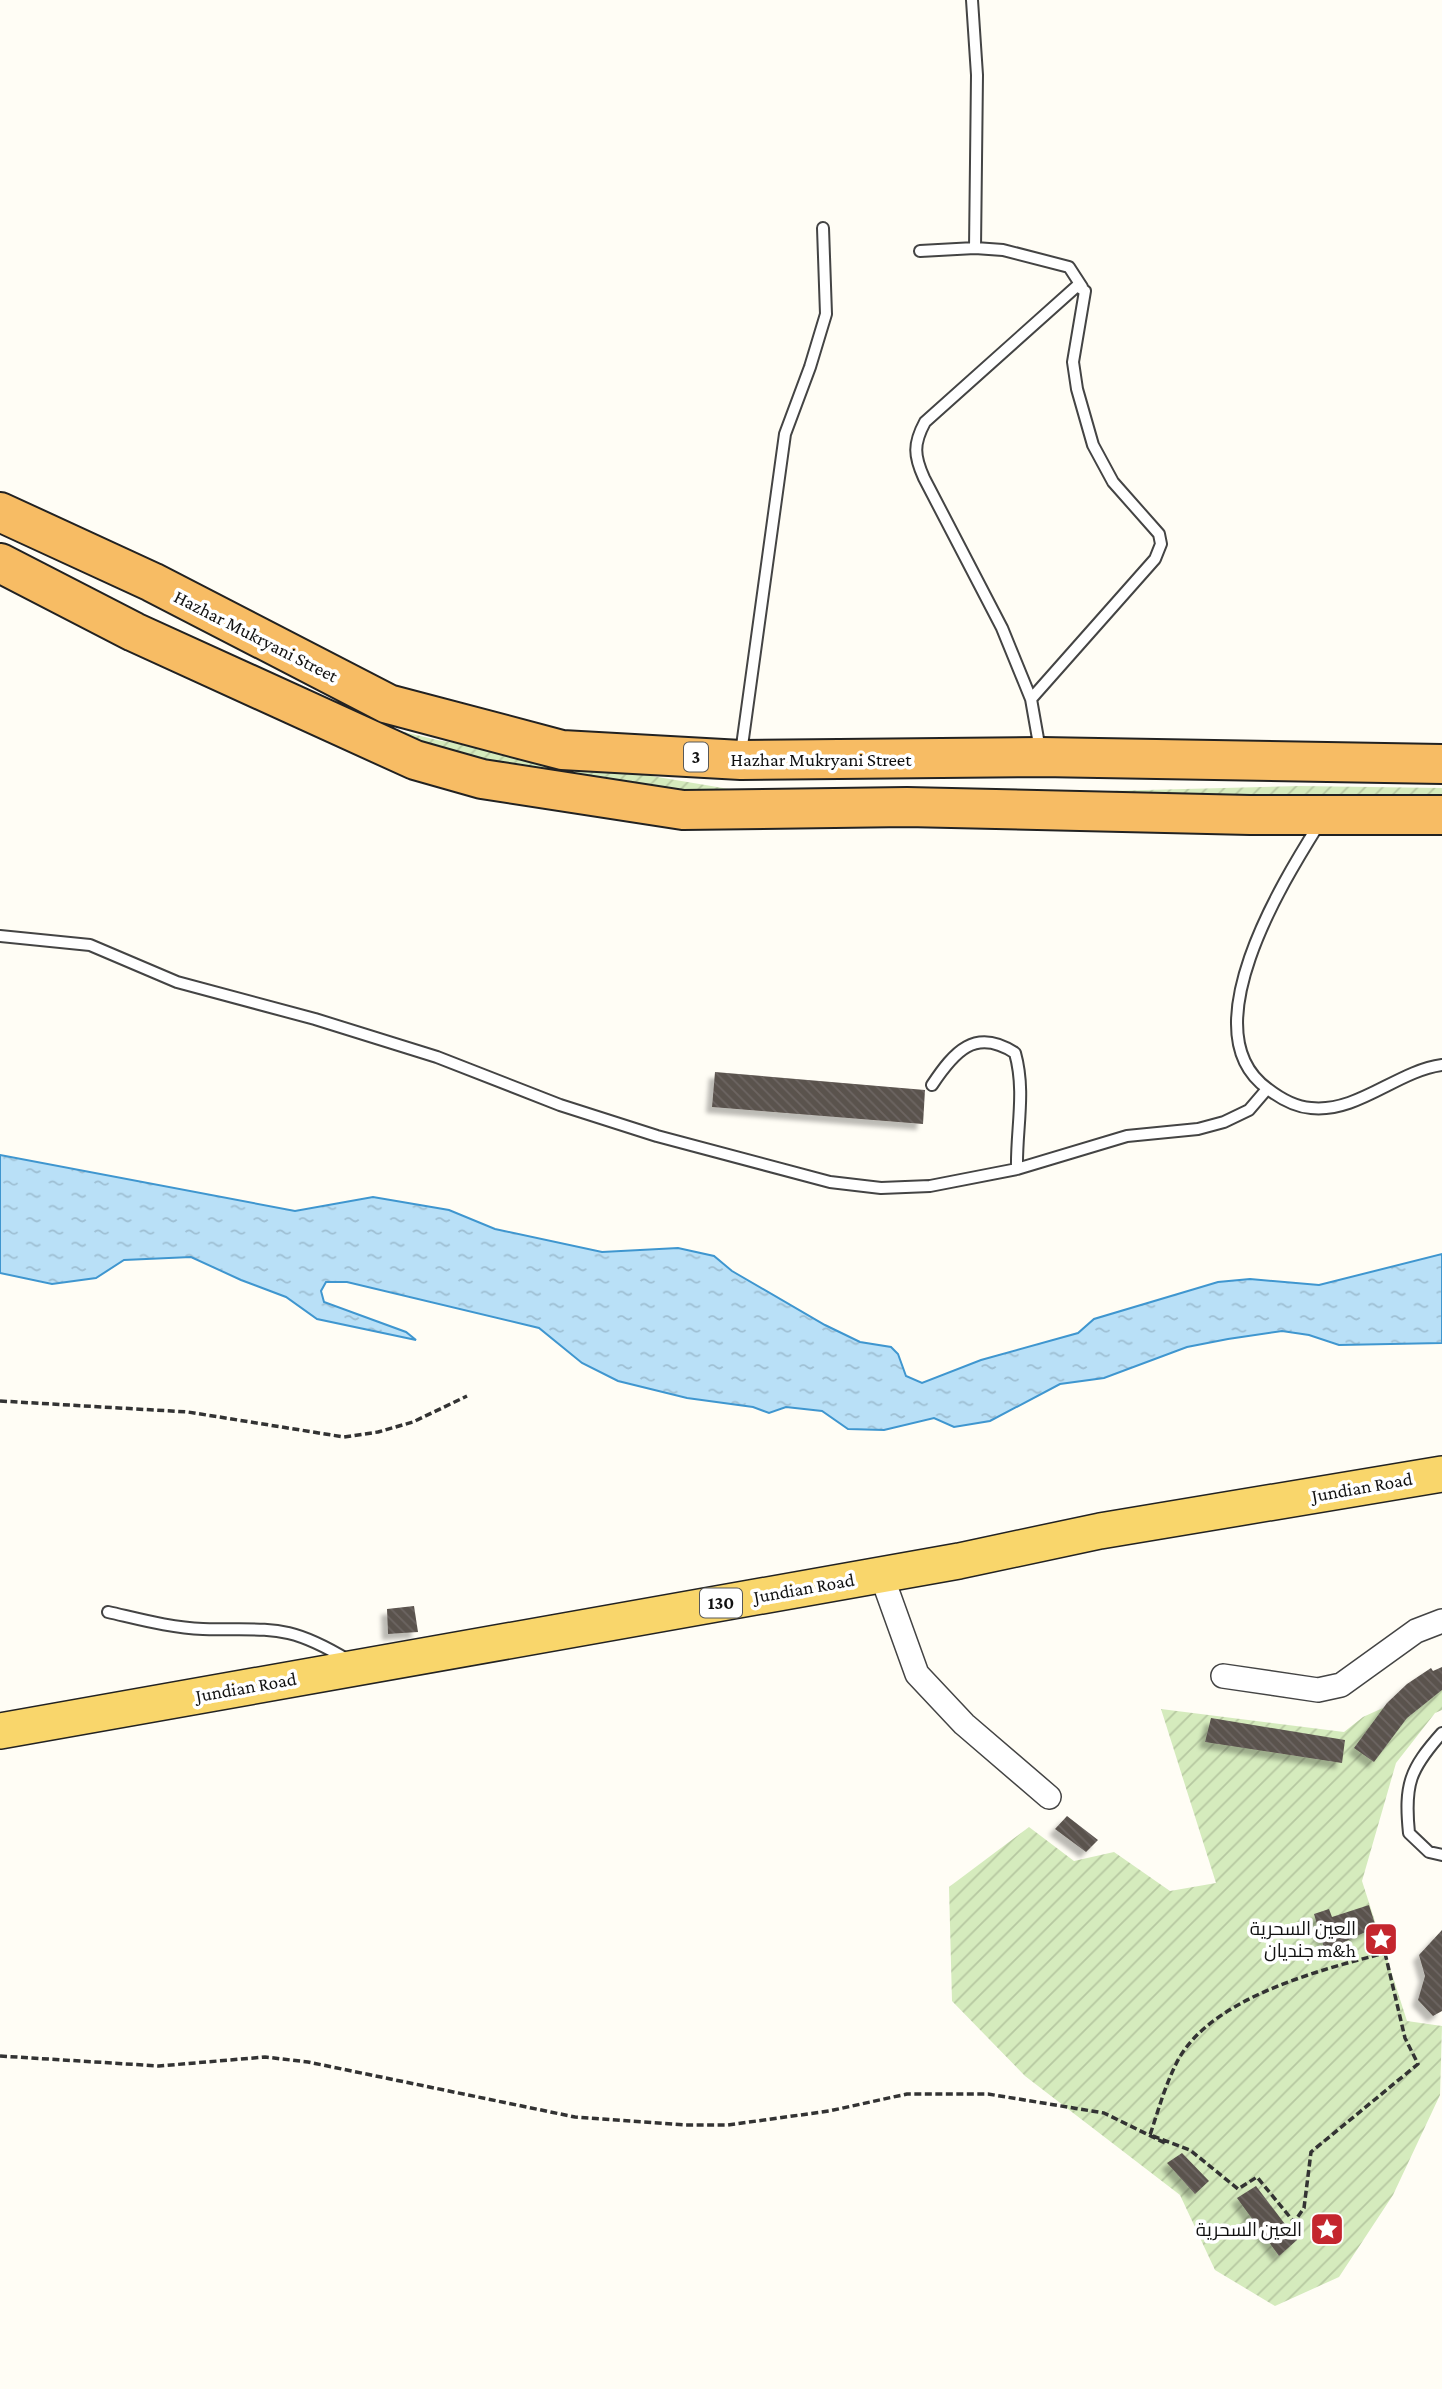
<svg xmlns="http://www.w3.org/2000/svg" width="1442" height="2389" font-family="'Crimson Pro',Cairo,serif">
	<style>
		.garden { fill: url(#garden-furrows) }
		.water { fill: url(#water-ripples); stroke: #3f96cf; stroke-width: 2 }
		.building { fill: url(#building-back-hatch); filter: url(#shadow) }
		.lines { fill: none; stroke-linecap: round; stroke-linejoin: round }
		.service-casing { stroke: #444; stroke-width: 14 }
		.minor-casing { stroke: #444; stroke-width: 26 }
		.primary-casing { stroke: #222; stroke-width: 38 }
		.trunk-casing { stroke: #222; stroke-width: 42 }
		.path { stroke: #333; stroke-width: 3.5; stroke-dasharray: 7 3.5; stroke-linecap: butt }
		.service { stroke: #fff; stroke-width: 10 }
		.minor { stroke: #fff; stroke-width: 23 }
		.primary { stroke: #f9d66b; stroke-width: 35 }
		.trunk { stroke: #f7bc64; stroke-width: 38 }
		.labels { text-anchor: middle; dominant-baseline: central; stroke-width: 7; stroke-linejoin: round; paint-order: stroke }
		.shield { fill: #fff; stroke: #585858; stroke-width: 2 }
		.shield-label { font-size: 18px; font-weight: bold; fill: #111 }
		.street-label { font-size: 19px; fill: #111; stroke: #fff }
		.poi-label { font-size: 19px; fill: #111; stroke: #fff; text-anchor: end }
	</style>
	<defs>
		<pattern id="garden-furrows" width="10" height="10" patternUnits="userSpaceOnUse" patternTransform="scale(1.75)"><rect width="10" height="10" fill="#d5ebbd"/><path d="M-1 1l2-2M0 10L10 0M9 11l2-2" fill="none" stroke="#b6c8a1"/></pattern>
		<pattern id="water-ripples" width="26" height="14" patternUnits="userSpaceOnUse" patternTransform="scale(1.75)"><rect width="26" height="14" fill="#b9e0f7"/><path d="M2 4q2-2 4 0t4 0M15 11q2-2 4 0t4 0" fill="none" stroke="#9ebfd3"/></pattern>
		<pattern id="building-back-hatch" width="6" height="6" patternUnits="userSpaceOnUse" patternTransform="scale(1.75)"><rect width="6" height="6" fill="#5a524d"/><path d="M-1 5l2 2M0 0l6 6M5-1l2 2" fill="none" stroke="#6d6662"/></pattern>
		<filter id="shadow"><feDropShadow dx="-6" dy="6" stdDeviation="2" flood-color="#0004"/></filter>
	</defs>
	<rect width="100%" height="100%" fill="#fffdf5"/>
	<path class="garden" d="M0,542L137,616L388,728L437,740L741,791L1068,792L1300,786L1442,788V807L741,810L431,760L0,562Z
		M1442,1681V1710L1435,1713L1396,1763L1362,1881L1407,2021L1442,2026L1440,2095L1393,2195L1339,2277L1275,2306L1215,2270L1180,2195L1025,2076L952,2001L949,1887L1029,1827L1074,1861L1114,1852L1170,1891L1216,1883L1161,1709L1344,1732L1363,1717Z"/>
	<path class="water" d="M0,1155L295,1211L373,1197L449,1210L495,1229L602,1252L678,1248L714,1256L732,1271L825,1325L860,1342L891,1347L898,1354L906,1376L922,1383L981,1360L1078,1333L1094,1319L1218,1282L1250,1279L1319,1285L1442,1254V1343L1339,1345L1309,1335L1282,1331L1228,1339L1187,1347L1104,1378L1060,1384L990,1421L954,1427L934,1418L884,1430L848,1429L822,1411L786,1407L769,1413L753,1407L687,1398L618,1381L582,1363L539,1328L347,1282H326L321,1291L324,1302L406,1332L416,1340L317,1319L286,1297L241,1280L191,1257L124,1260L96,1278L52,1284L0,1273Z"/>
	<path class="building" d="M715,1072L925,1090L923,1124L712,1107Z
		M414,1606L418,1632L388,1634L387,1609Z
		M1442,1667V1690L1407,1718L1374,1762L1354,1748L1387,1703L1407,1684L1431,1668L1433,1671Z
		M1211,1718L1345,1740L1342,1763L1205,1742Z
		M1067,1816L1098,1840L1086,1852L1055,1829Z
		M1369,1905L1376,1927L1325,1951L1314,1914L1329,1909L1332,1917Z
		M1442,1930V2011L1433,2016L1418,2000L1425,1976L1419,1955Z
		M1182,2153L1209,2181L1195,2194L1167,2163Z
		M1256,2186L1297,2240L1279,2256L1237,2198Z"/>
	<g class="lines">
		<g class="service-casing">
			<path id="service" d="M972,0L977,75L975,248
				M920,251L975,248L1003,250L1069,267L1082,287
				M1031,699L1155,559L1161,544L1159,534L1113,482L1093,445L1077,389L1073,362L1085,291L1077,286L925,422C913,444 914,456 924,478L1002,628L1031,699L1040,750
				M741,753L785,434L810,367L826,314L823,228
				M1319,824C1282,883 1189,1033 1268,1089C1281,1099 1295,1107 1311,1108C1358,1113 1397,1071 1442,1065
				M0,936L90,945L177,982L315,1019L437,1057L560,1105L657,1136L830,1182L881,1188L930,1186L1017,1169L1127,1136L1198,1129L1224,1122L1249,1110L1267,1089
				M932,1085C954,1052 975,1027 1015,1053C1026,1092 1016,1130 1017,1169
				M108,1612C139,1619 171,1628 203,1629C271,1631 285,1622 348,1660
				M1442,1733C1410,1769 1404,1784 1409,1833L1429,1852L1442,1855"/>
		</g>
		<g class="minor-casing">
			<path id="minor" d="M881,1574L917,1674L964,1724L1049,1797
				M1223,1676L1318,1690L1341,1685L1416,1631L1442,1621"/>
		</g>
		<g class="primary-casing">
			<path id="primary" d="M0,1731L959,1561L1100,1531L1442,1474"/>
		</g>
		<g class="trunk-casing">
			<path id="trunk" d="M0,512L152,582L388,704L562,750L741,760L1041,757L1442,764
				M0,563L134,632L415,760L482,779L683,810L907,807L1250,815H1442"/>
		</g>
		<path class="path" d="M0,1401L188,1412L344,1437L378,1432L413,1422L467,1396
			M1385,1953L1405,2038L1418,2064L1311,2152L1304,2208L1294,2222L1257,2177L1238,2189L1190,2150L1150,2135C1158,2111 1165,2086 1176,2064C1208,1998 1320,1970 1385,1953Z
			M0,2056L159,2066L265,2057L308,2062L575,2117L686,2125H728L829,2111L907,2094H988L1104,2113L1165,2143"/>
		<use href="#service" class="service"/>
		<use href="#minor" class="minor"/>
		<use href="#primary" class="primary"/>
		<use href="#trunk" class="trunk"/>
	</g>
	<defs>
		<g id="sight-square" transform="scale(1.75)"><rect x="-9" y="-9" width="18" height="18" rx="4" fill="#c4262e" stroke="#fff"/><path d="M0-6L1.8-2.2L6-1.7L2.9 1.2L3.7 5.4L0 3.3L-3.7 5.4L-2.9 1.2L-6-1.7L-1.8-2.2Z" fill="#fff"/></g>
	</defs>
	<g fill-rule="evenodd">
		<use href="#sight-square" x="1381" y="1939"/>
		<use href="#sight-square" x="1327" y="2229"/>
	</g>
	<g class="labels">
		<g class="shield">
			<rect x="684" y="742.5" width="24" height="29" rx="5"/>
			<rect x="700" y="1588.5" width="42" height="29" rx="5"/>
		</g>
		<g class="shield-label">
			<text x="696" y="757">3</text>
			<text x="721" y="1603">130</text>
		</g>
		<g class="street-label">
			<text transform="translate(256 636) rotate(27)">Hazhar Mukryani Street</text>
			<text x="821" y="759">Hazhar Mukryani Street</text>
			<text transform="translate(1362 1487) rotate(-10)">Jundian Road</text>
			<text transform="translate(804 1588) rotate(-10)">Jundian Road</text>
			<text transform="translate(246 1687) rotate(-10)">Jundian Road</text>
		</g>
		<g class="poi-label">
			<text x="1356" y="1928">العين السحرية<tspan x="1356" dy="22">جنديان m&amp;h</tspan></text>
			<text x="1302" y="2229">العين السحرية</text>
		</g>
	</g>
</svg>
